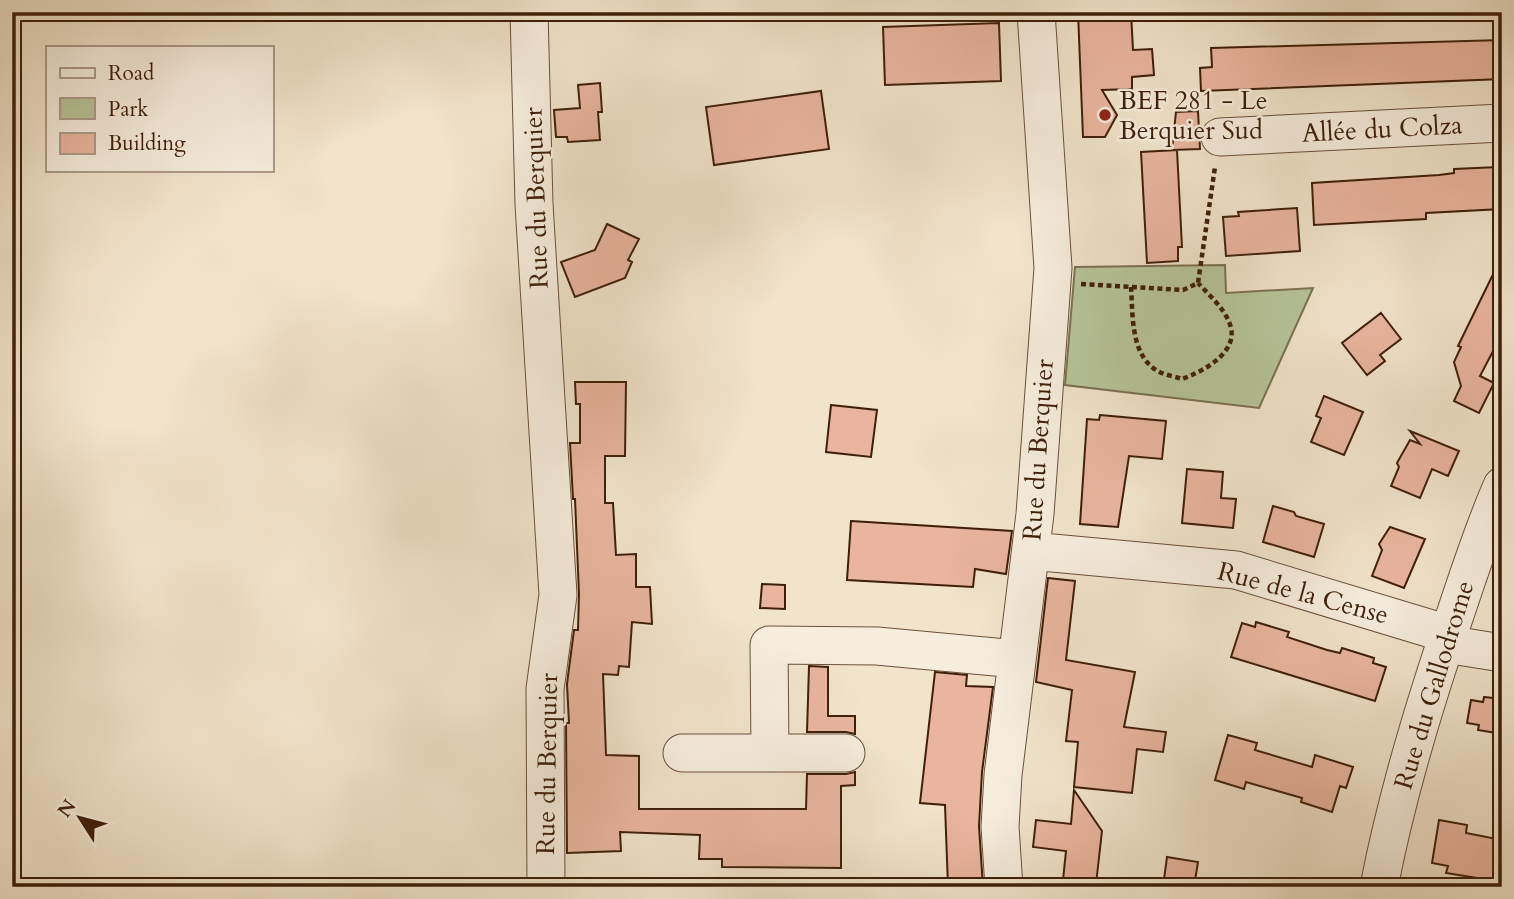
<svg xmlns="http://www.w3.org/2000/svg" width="1514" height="899" font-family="Cardo,serif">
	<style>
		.green { fill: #b7c59a; stroke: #7b7252; stroke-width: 2 }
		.building { fill: #e9b59f; stroke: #3f1f09; stroke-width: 2 }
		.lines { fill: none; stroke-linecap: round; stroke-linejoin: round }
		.minor-casing { stroke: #6c503a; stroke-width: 39 }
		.path { stroke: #3f1f09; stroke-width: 4.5; stroke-dasharray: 5 3.5; stroke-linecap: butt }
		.minor { stroke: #f6eddd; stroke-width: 37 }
		.poi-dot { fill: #8f2418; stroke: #f6eddd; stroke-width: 2.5 }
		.labels { text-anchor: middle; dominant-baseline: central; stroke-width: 5; stroke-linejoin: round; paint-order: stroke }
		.poi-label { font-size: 26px; fill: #3f1f09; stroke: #f6eddd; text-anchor: start }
		.street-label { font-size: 26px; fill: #3f1f09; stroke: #f6eddd }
	</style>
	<rect width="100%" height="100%" fill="#f1e4cb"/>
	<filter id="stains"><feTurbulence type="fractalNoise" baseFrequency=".00286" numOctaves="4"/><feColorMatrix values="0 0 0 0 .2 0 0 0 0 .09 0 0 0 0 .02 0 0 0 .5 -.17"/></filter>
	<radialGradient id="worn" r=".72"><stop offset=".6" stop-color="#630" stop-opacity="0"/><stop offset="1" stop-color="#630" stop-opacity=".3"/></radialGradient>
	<path class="green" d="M1225,265L1226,293L1313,288L1259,408L1065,385L1075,267Z"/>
	<path class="building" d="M1078,12H1131L1133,50L1152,49L1154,75L1132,77V89L1102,90L1117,115L1105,137H1083Z
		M999,23L1001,81L885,85L883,27Z
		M1502,40V79L1201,91L1200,68L1212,67L1211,48Z
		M600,83L602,112H598L600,140L568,142L567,137H556L554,110L580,108L578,85Z
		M821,91L829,149L714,165L706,107Z
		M1198,111L1200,149L1172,150L1176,112Z
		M1177,150L1182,247H1178V261L1147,263L1141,152Z
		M1498,167V170H1502V209L1426,213V219L1314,225L1312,183L1439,175L1454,173V169Z
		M1297,208L1300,251L1226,256L1223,217L1239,216L1238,212Z
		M607,224L639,239L628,260L632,262L625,278L575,297L561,262L595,250Z
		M1502,256V334L1480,376L1494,383L1479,413L1454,401L1461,386L1454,362L1461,347L1458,346Z
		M1381,313L1401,339L1380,355L1385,361L1367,375L1342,343Z
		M575,382H626L625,456H605V503H613L616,555L636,554V587H650L652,624L632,622L629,667L619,666L618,675L603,674L606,755L639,756V809H806L807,774H846L855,772V785L841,786V868L722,867V859H699L700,835L620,832L621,851L567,853L566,723H569L567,684L574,630H578L579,594L575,499H573L570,443H580V404H576Z
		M1324,396L1363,412L1344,455L1311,442L1321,418L1316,416Z
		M831,405L877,410L871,457L826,452Z
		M1100,415L1166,421L1162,459L1129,456L1118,527L1080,524L1087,419L1099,420Z
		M1410,431L1459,451L1448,476L1432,469L1420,498L1391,486L1399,467L1397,463L1410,440L1420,444Z
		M1187,469L1223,472L1221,498L1236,499L1233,528L1182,523Z
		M1273,506L1294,512L1296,516L1324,524L1314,557L1263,542Z
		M851,521L1012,531L1006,574L975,569L973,587L847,580Z
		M1390,527L1425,539L1404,588L1372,576L1382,550L1379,544Z
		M1048,578L1075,581L1066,660L1135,672L1124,727L1166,732L1163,752L1137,749L1132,793L1074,787L1078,742L1066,741L1072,690L1036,682Z
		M762,584L785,585V609L760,608Z
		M1256,622L1289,632L1287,637L1327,650L1340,653L1342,648L1374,658L1373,663L1386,667L1375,701L1231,657L1242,623L1255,627Z
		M809,666L828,667V716H855V734L846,732H807Z
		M935,672L967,675L966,686L993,687L982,772L979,826L983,887H948L945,805L920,803Z
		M1484,697L1502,699V734L1478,730L1479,725L1467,723L1471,700L1483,702Z
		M1228,735L1257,743L1255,750L1312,767L1315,755L1353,767L1346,788L1340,786L1332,812L1301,802L1302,798L1246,782L1244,789L1215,780Z
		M1074,790L1102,831L1096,884L1063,880L1066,851L1033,847L1036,820L1071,824Z
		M1439,820L1467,825L1466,833L1502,840V882L1446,873L1448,866L1432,863Z
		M1167,857L1198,862L1194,887H1163Z"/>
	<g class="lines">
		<g class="minor-casing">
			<path id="minor" d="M529,12L534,204L558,595L545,689L546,887
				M1220,137L1502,123
				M1031,551L1236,570L1448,634
				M1445,644L1502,653
				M770,752L769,645L877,646L1017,659
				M682,753H846
				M1004,887L1000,827L1003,775L1035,514L1053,268L1036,12
				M1379,887C1397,793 1425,702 1456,612C1470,570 1484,527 1502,486"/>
		</g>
		<path class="path" d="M1081,284L1183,290L1198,283L1215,167
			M1131,287C1133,314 1130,353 1156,370C1163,375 1174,376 1182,379C1204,371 1242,351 1229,322C1223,307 1209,295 1198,283"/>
		<use href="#minor" class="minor"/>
	</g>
	<circle class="poi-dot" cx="1105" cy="115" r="7"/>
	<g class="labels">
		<g class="poi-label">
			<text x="1119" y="100">BEF 281 - Le<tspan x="1119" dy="30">Berquier Sud</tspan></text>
		</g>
		<g class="street-label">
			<text transform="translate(1382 129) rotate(-3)">Allée du Colza</text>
			<text transform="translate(536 198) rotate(-92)">Rue du Berquier</text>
			<text transform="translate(1038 450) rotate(-86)">Rue du Berquier</text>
			<text transform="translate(1303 593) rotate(15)">Rue de la Cense</text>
			<text transform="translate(1434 685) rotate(-73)">Rue du Gallodrome</text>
			<text transform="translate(547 764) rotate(-89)">Rue du Berquier</text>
		</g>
	</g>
	<rect width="1514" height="899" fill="none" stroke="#f1e4cb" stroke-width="42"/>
	<rect x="14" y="14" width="1486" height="871" fill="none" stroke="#3f1f09" stroke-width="3.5"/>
	<rect x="21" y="21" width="1472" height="857" fill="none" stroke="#3f1f09" stroke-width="2"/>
	<rect x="46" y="46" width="228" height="126" fill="#f6eddd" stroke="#ad9b88" stroke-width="2"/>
	<rect x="60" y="68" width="35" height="10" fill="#f6eddd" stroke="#ad9b88" stroke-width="2"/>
	<text x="108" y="80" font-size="21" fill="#3f1f09">Road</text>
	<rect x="60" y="98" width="35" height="21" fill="#b7c59a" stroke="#ad9b88" stroke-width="2"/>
	<text x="108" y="116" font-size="21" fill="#3f1f09">Park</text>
	<rect x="60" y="133" width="35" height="21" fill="#e9b59f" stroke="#ad9b88" stroke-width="2"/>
	<text x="108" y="150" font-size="21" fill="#3f1f09">Building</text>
	<g transform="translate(80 818) rotate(306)" stroke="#f6eddd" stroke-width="5" paint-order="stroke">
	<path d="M0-5L12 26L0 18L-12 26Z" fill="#3f1f09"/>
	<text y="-10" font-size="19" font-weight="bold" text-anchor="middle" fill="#3f1f09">N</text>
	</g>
	<rect width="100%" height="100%" filter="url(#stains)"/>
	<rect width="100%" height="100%" fill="url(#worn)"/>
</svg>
